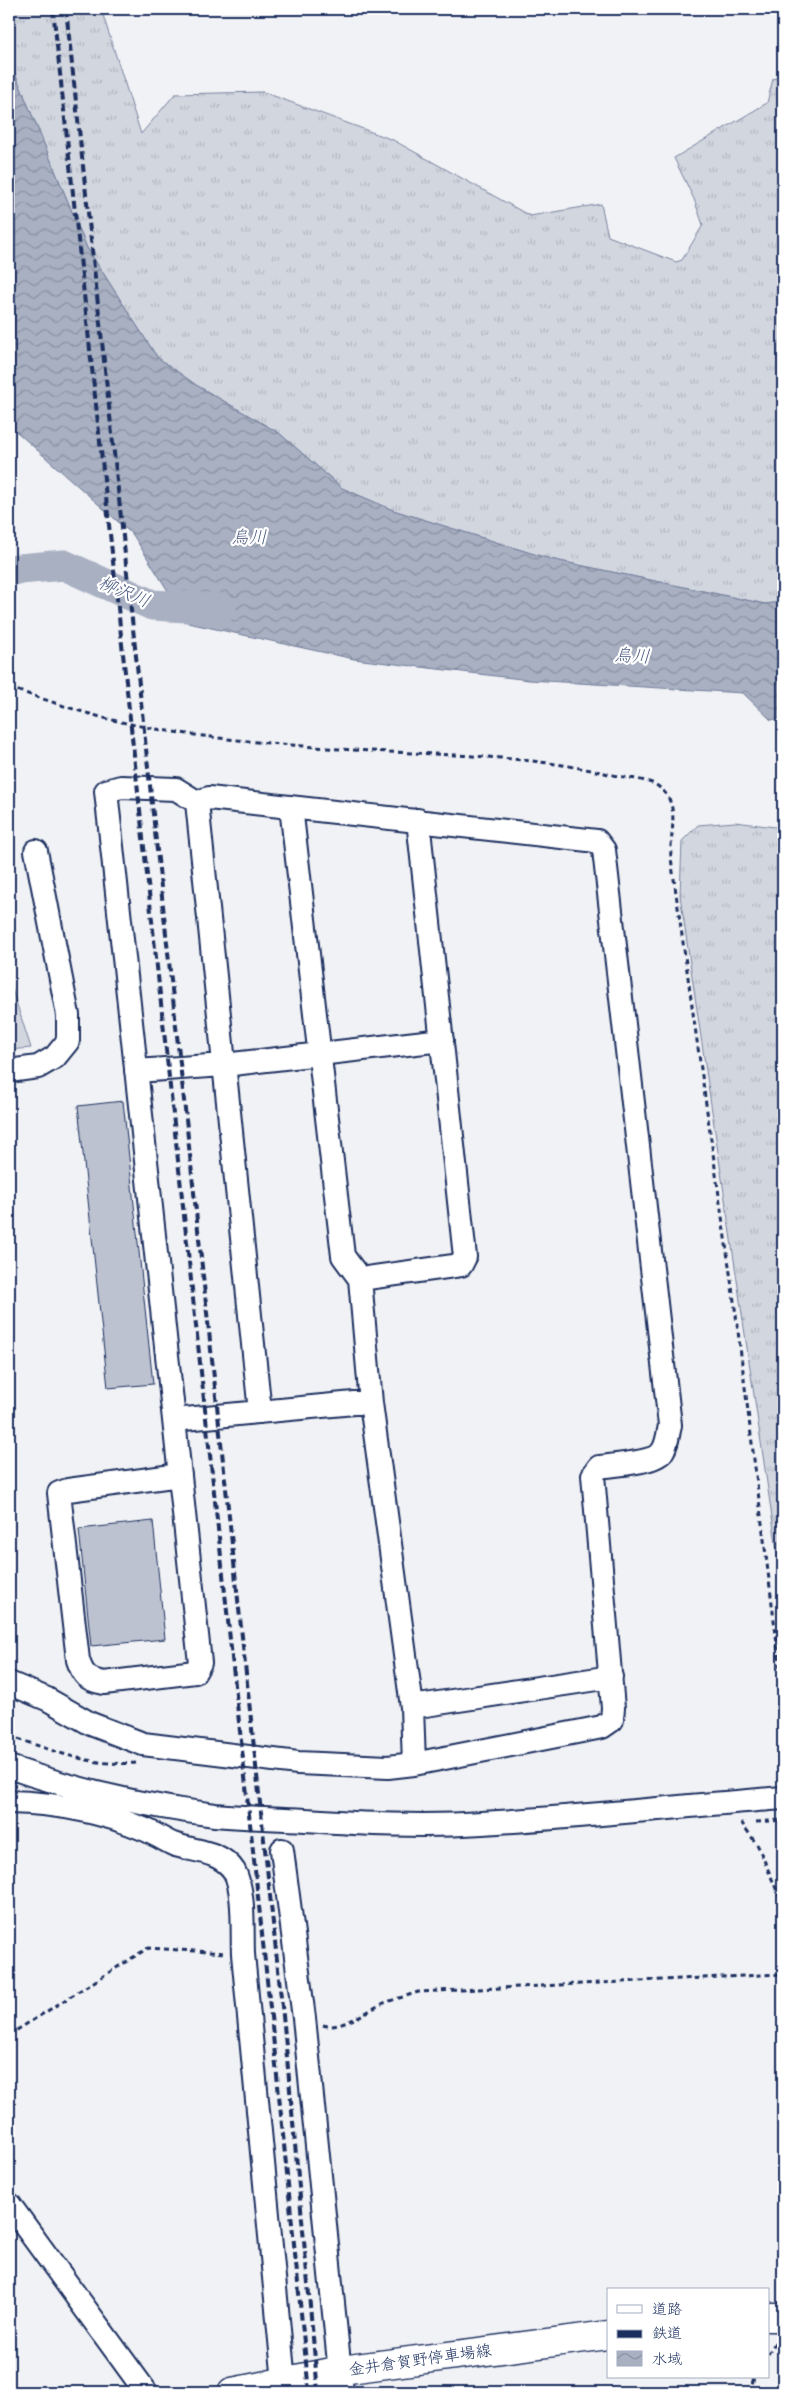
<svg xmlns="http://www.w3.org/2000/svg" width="792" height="2401" font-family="'Architects Daughter','Klee One',sans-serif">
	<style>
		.grass { fill: url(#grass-tufts); stroke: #76829e }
		.garden { fill: #d2d6df; stroke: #76829e }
		.water { fill: url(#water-waves); stroke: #707c9a }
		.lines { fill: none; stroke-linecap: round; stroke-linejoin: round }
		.river { stroke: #a8b0c2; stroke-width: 31 }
		.building { fill: #bcc2d0; stroke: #1b2f5e }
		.minor-casing { stroke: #1b2f5e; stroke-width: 26 }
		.major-casing { stroke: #1b2f5e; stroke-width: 31 }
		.path { stroke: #1b2f5e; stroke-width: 3; stroke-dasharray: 5 4; stroke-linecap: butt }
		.minor { stroke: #fff; stroke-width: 22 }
		.major { stroke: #fff; stroke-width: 28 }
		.rail { stroke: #1b2f5e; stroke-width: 4; stroke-dasharray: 8 4; stroke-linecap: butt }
		.labels { text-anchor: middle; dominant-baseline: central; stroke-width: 4.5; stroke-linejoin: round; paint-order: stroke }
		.street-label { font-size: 16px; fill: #1b2f5e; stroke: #fff }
		.water-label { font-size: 18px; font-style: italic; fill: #4c5c81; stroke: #fff }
	</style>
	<defs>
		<pattern id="grass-tufts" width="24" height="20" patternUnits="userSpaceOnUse" patternTransform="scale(1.25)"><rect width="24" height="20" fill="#d2d6df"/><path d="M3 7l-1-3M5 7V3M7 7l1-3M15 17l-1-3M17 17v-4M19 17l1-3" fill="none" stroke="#b4b8c2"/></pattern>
		<pattern id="water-waves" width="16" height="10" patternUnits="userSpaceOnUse" patternTransform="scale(1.25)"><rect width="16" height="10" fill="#a8b0c2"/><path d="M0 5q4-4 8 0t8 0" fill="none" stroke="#8890a1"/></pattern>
	</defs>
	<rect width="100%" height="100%" fill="#f1f2f5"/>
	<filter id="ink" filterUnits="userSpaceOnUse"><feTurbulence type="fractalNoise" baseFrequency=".02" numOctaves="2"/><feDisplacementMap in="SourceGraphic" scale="10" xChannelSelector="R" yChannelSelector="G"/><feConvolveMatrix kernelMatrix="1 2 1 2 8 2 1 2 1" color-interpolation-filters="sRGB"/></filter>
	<g filter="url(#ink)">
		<path class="grass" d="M9,9H101L141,134L175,94L263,92L393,140L530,216L601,204L608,236L676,262L682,260L703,225L694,199L674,158L767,103L773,79L783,76V602L765,604L550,559L393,510L342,488L279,433L196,385L157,357L87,248L9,59Z
			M735,822L783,828V1591L680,895L682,841L698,825Z"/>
		<path class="garden" d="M9,980L31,1048L9,1050Z"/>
		<path class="water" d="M9,59L87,248L157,357L196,385L279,433L342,488L393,510L550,559L765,604L783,602V718L771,720L743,693L529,680L354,659L188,623L133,535L9,425Z"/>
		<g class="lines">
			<path class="river" d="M9,570L64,565L152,605L221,609"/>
		</g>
		<path class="building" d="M123,1101L153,1384L108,1388L78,1106Z
			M153,1521L165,1639L91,1646L79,1529Z"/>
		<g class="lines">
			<g class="minor-casing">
				<path id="minor" d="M197,802L260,1412
					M291,807L343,1256L360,1279L371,1403L412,1707L414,1764
					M9,1071L38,1067L55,1057L68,1041V1015L36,851
					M136,1071L224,1065L442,1040
					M360,1279L461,1265L465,1257L418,820
					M174,1420L354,1403H371
					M9,1683L47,1699L91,1724L143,1744L298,1763L388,1767L414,1764L602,1727L612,1720L613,1708L593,1475L599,1467C613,1465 653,1463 662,1452C667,1445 668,1435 670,1425L604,850L597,841L209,798L197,802L176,789L121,787L106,791L174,1420L200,1663L195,1672L104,1683C88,1680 83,1676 78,1660L59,1493L68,1490L180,1475
					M412,1707L611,1677
					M9,1767C75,1790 145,1806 215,1815C245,1818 275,1818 305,1820C364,1824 423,1827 482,1823C583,1817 683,1806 783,1798
					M9,1802C55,1803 103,1812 146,1830C155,1834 164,1840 173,1844C194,1852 220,1850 234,1871C245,1890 242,1932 243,1954L284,2382
					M282,1850L304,2018L342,2392
					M9,2204L146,2392"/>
			</g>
			<g class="major-casing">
				<path id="major" d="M768,2317H783
					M232,2392L341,2370L608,2335"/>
			</g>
			<path class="path" d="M9,688C45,699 81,713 117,721C186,737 257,742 327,748C422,756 519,752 613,775C626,778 645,779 656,785C683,802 669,833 671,858L736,1315L783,1692
				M9,1736C53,1750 89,1767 136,1763
				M741,1822L758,1846L783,1905
				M756,1822L783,1820
				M323,2025C341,2031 368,2010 384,2003C395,1999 407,1996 418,1992L783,1974
				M9,2035L148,1948L225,1953
				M768,2354L778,2338
				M750,2392L754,2377"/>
			<use href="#minor" class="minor"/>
			<use href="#major" class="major"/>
			<path class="rail" d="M53,9L272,2026L309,2392
				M66,9L284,2025L318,2392"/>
		</g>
	</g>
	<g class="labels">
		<g class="street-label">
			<text transform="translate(420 2360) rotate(-8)">金井倉賀野停車場線</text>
		</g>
		<g class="water-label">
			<text x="249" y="537">烏川</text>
			<text transform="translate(124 592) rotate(23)">柳沢川</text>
			<text transform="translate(632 656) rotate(3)">烏川</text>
		</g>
	</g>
	<rect width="792" height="2401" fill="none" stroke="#fff" stroke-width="30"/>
	<rect x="15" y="15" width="762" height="2371" fill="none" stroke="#1b2f5e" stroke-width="2" filter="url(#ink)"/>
	<rect x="607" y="2288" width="162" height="90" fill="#ffffff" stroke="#a4acbf"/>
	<rect x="617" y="2305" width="25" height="8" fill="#ffffff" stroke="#a4acbf"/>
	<text x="652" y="2314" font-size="15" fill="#1b2f5e">道路</text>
	<rect x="617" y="2330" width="25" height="8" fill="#1b2f5e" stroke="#a4acbf"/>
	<text x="652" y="2338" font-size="15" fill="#1b2f5e">鉄道</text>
	<rect x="617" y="2351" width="25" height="15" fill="url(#water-waves)" stroke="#a4acbf"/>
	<text x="652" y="2364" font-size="15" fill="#1b2f5e">水域</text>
</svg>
